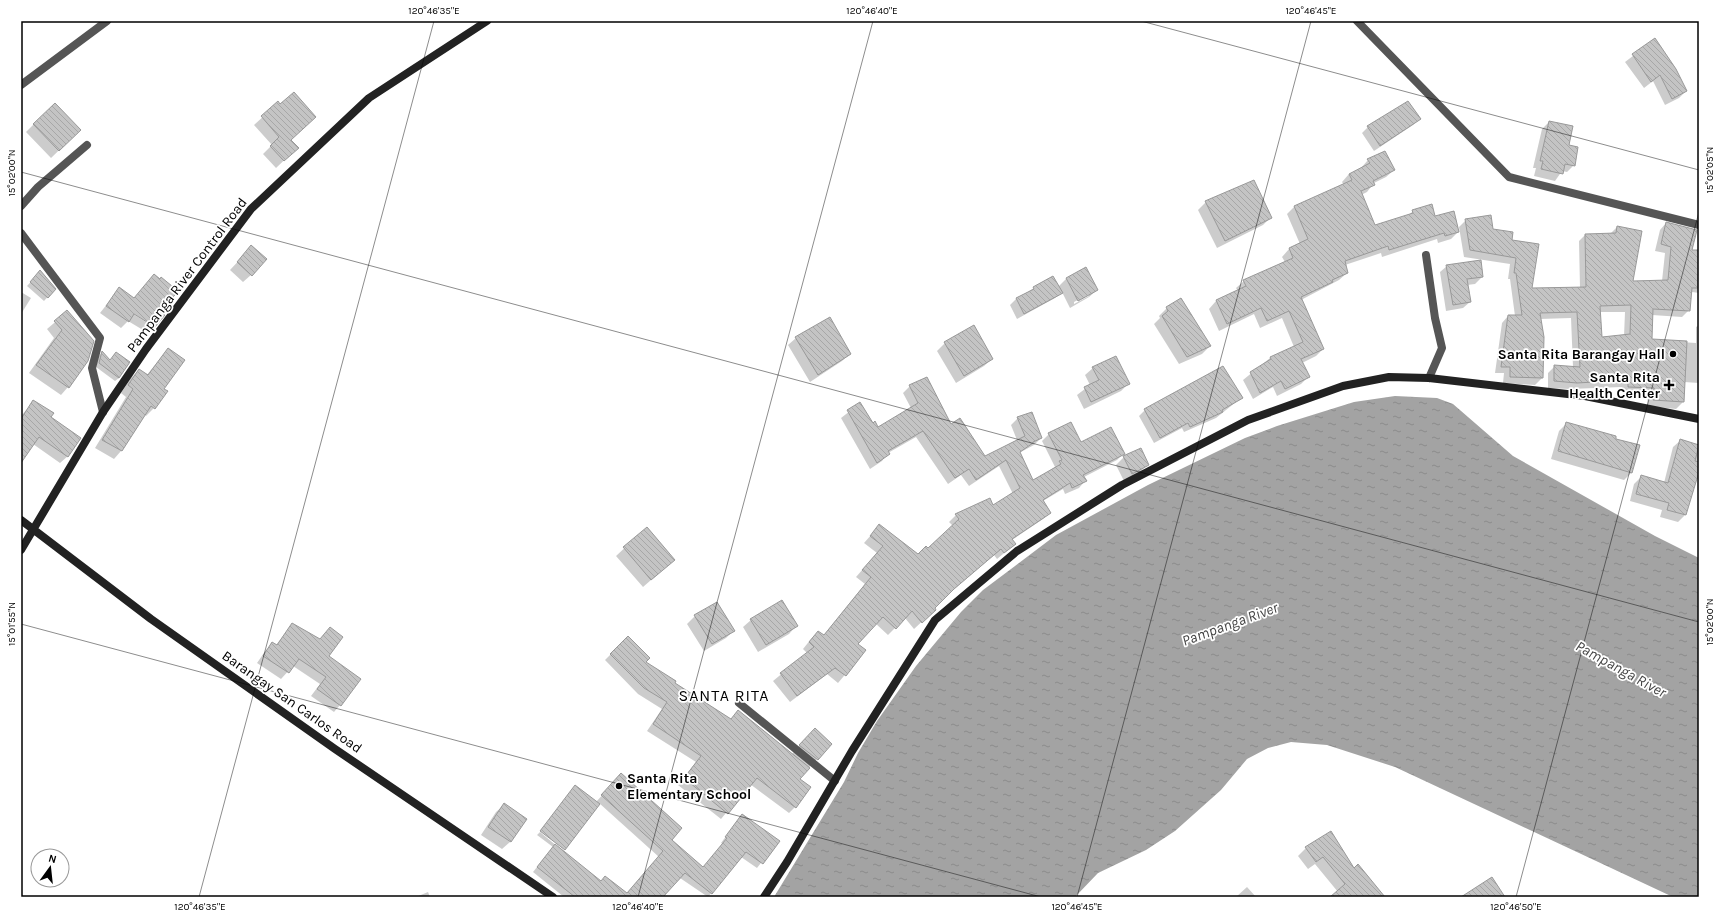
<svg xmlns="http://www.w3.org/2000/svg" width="1720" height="918" font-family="Karla,sans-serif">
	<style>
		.water { fill: url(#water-ripples) }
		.shadow { fill: #0003; fill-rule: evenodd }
		.building { fill: url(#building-back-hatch); stroke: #999; fill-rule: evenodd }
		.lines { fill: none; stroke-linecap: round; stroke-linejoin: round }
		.lane { stroke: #555; stroke-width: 8 }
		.street { stroke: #555; stroke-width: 8 }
		.secondary { stroke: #222; stroke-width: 8 }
		.ticks { fill: none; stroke: #000; stroke-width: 1; stroke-opacity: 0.45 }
		.poi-dot { fill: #000; stroke: #fff; stroke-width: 1.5 }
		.labels { text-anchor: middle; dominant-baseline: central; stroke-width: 3.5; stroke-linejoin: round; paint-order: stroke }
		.street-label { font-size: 14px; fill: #000; stroke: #fff }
		.poi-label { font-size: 14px; font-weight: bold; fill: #000; stroke: #fff; text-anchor: end }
		.water-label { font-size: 15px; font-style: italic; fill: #444; stroke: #fff }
		.quarter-label { font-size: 16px; letter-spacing: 1px; fill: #000; stroke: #fff }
		.neatline { fill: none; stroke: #000; stroke-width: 1.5 }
		.ticks-label { font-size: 10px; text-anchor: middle; fill: #000 }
	</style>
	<defs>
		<pattern id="water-ripples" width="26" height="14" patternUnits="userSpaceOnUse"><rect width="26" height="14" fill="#a3a3a3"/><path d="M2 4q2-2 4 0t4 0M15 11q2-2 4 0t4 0" fill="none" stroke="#8b8b8b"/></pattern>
		<pattern id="building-back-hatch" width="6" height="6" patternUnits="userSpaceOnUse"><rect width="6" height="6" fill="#c4c4c4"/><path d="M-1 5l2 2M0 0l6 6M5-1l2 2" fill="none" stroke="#a7a7a7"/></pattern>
	</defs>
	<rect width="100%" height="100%" fill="#fff"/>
	<path class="water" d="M1395,396L1437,398L1453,404L1513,456L1655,536L1699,558V897H1673L1395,767L1327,745L1291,742L1268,748L1247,759L1221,790L1175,831L1146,850L1098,873L1075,897H774L844,782L858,753L877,721L916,666L961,612L983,590L1056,535L1148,485L1245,438L1277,426L1354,402Z"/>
	<path class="shadow" d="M1654,40L1686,91L1679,98L1665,105L1653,81L1644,88L1625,62Z
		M278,103L290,140L297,148L276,168L263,154L272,145L254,125Z
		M1419,119L1413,125L1374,151L1362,133L1368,127Z
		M1549,122L1568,146L1574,165L1567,172L1562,171L1555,181L1534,176L1536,168H1533L1542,129Z
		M34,124L80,130L51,158L26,132Z
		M1368,160L1394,170L1386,177L1374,183L1367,192L1361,195L1375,227L1409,215L1413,211L1435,217L1458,232L1451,239L1438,243L1437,239L1382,257L1381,253L1345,265L1347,273L1339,280L1301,300L1323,349L1316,356L1302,363L1308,377L1301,384L1277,396L1273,387L1253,399L1243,380L1270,358L1294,347L1282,318L1260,328L1254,314L1219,331L1209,309L1216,301L1238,291L1236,288L1244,281L1285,262L1282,257L1289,249L1300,244L1287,214L1295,206L1344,185L1342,182L1349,174L1361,168Z
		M1206,202L1271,217L1263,225L1217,248L1198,210Z
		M1466,220L1492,229L1511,241L1531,289L1580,288L1579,241L1585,235L1610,234L1617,227L1632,282L1662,281L1665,253L1655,251L1660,230L1666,223L1691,251H1699V293L1692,292L1690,294L1689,310L1682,317L1652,315L1651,340L1696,343V327L1699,325V383L1684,382L1683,402L1676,409L1647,406L1648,394L1622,393V387L1570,389L1548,388V373L1555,366L1573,367L1571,318L1540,319L1542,378L1535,385L1503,383L1504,373H1495L1502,323L1508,316H1515L1510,279H1508L1510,264L1464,257L1459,227ZM1599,312H1625L1624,336L1601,338Z
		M244,255L251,275L243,282L230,270Z
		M1447,266L1482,277L1475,284L1467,285L1470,302L1463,308L1446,311L1440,272Z
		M1085,269L1097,290L1089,297L1070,308L1062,292L1055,298L1017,319L1010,305L1016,299L1052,277L1058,287L1066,279ZM1089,294V296L1074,304V302Z
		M37,275L55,289L44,301L27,286Z
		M119,289L134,299L130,312L154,327L148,333L128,321L121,328L100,313Z
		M21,292L31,298L21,314Z
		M1167,308L1210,346L1202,354L1179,364L1154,324L1160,318L1159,316Z
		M67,312L68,387L61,395L29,373L54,338L47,329Z
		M796,338L850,354L842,361L810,382L788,345Z
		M945,343L992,359L984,366L956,383L937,351Z
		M168,349L163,389L154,408L146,416L144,414L121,451L114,459L95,448L126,397L121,393L131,378L139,370L146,376Z
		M102,352L110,361L119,378L115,381L96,367L99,356Z
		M1093,368L1128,384L1121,391L1084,409L1077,395L1090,385L1085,375Z
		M910,386L985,457L1017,440L1011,425L1018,418L1041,438L1034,445L1019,453L1033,481L1055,467L1042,441L1049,434L1123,454L1117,460L1084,477L1085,481L1079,488L1065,494L1063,489L1043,501L1050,513L1043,519L1012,540L1015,544L997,559L994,555L946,596L933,608L928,616L914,629L905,618L888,635L875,623L856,644L865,651L838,683L827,674L790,702L773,681L807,653L803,649L811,639L818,632L823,636L865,584L856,577L877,553L864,543L879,526L918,555L928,549L953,526L949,522L956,515L993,506L1013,494L999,466L969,486L961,475L948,484L916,437L888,453L882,461L870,469L841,418L859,404L872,424L878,428L911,408L903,393Z
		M1241,398L1216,418L1184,432L1182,428L1154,443L1139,416L1145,410Z
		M34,401L50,418L68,456L60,463L33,444L21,462V416Z
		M1567,423L1614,439L1631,473L1624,480L1551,459L1559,431Z
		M1681,440L1699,446V480L1696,479L1685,515L1678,522L1660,517L1662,510L1630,501L1634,484L1641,477L1664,483L1673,447Z
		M1124,457L1148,464L1140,472L1124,481L1116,465Z
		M646,528L666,567L643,587L616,556Z
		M695,616L733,631L726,638L704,651L687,624Z
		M751,620L796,626L789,634L758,652L743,627Z
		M292,625L319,640L330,628L328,656L340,705L334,712L311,696L320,684L293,666L281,679L257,663L266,650L273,643L276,645Z
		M628,637L644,663L730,720L738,711L792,754L807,737L817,759L798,779L795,807L789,813L750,784L721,819L678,785L696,762L647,731L662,709L638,694L605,660Z
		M616,780L670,840L703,868L723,844L721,843L738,820L778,841L757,868L741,857L708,897L680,878L662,897H564L533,872L553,847L537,835L540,832L600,882L626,894L659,857L599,803L565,848L596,802Z
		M504,805L525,819L510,842L502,849L481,835L496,812Z
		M1306,848L1353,869L1383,897H1332L1338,892L1315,864L1308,869L1298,856Z
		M1247,887L1256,897H1236Z
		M428,892L430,897H415H416Z"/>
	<path class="building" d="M1655,38L1676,69L1687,91L1672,99L1660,75L1651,82L1632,54Z
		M294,92L316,117L291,140L299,148L284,161L270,146L279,137L261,116L278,101L280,104Z
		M1408,101L1421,119L1380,146L1367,126Z
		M55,103L81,130L59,151L33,124Z
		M1549,121L1573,126L1569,145L1578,147L1575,166L1565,164L1563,174L1541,169L1543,161H1540Z
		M1385,151L1395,170L1373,181L1375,185L1361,191L1375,225L1413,213L1412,210L1432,204L1435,216L1454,211L1459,232L1445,236L1444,233L1389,250L1388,246L1345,261L1348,273L1332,280L1333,282L1301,297L1324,349L1301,359L1310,377L1285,389L1281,381L1260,393L1250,372L1271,359L1270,357L1303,342L1289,311L1267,321L1261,308L1227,324L1216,300L1246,286L1243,280L1293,258L1289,248L1308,239L1294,206L1352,180L1349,174L1370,163L1367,159Z
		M1254,180L1272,218L1225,241L1205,201Z
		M1491,215L1493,229L1513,232L1512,240L1539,244L1532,288L1586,287L1585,234L1616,233L1617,226L1642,231L1633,281L1668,280L1671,247L1661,244L1666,222L1697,230L1692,250H1699L1698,288H1692L1690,311L1653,309L1652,339L1687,341L1684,402L1653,400L1654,388L1628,387V380L1577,383L1554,381V365L1580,367L1577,312L1540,313L1544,337L1543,378L1510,377V367H1501L1508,315H1522L1516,273H1514L1516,258L1470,250L1465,219ZM1631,305L1630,334L1602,337L1600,306Z
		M251,245L267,259L252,276L237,262Z
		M1481,260L1483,277L1467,279L1471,302L1453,305L1446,265Z
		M1086,267L1098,290L1078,301L1066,278Z
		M40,270L56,289L48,298L30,282Z
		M154,274L160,279L161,277L178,291L161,312L165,315L155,327L134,314L129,322L106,306L119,287L134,298Z
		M1053,276L1063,293L1024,314L1016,298L1034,289L1033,287Z
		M1181,298L1211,346L1187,357L1162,316L1168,311L1166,307Z
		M67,310L94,341L88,361L69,388L36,365L62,330L54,321Z
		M830,317L851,354L818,375L795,337Z
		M974,325L993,359L964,376L944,342Z
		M168,348L185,360L164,389L168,391L155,409L151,406L122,451L102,440L133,389L128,385L139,369L148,375Z
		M102,351L110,360L116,352L130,362L119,378L99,363Z
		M1116,356L1130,384L1091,402L1084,387L1099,380L1092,367Z
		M1223,366L1243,398L1222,410L1223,412L1190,427L1188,423L1160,438L1144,409Z
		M927,377L951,424L960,418L985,456L1025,436L1017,417L1032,412L1042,438L1033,442V443L1020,452L1033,480L1061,464L1059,461L1062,460L1048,433L1071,422L1081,442L1111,427L1125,454L1083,475L1087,481L1072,488L1070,483L1043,500L1051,513L1012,539L1016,544L1004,553L1001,549L954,589L935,608L936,610L922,623L912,611L896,629L883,617L858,644L866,650L846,676L835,668L797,696L780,673L814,647L809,642L818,631L824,635L871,577L862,570L883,546L870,536L879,524L918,554L926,546L928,548L959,519L955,514L990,498L993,505L1020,488L1006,460L976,480L969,469L955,478L923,431L888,451L890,454L877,463L847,410L860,402L873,423L875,421L878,427L918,403L909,385Z
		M33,400L54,413L51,417L81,438L68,457L39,437L21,463V419Z
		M1566,422L1616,436V439L1640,445L1632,473L1558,451Z
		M1680,439L1699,445L1695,461L1699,462V472L1686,515L1667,510L1669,503L1636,494L1641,475L1668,483Z
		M1141,448L1149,465L1132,474L1123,456Z
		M647,527L675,560L651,580L623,547Z
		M782,600L798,626L766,645L750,619Z
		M717,602L735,631L712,644L694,615Z
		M292,623L320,639L330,627L343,637L329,656L361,679L341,706L317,689L326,677L299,659L289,673L263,656L272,642L277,645Z
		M628,636L650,658L646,662L676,681L675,683L731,719L738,710L810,768L800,779L811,787L796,808L757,778L728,814L684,778L701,756L653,724L667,702L644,688L610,654Z
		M815,728L832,744L818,760L799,745Z
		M621,773L682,828L672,840L703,867L727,838L725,837L742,814L780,841L763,864L746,852L712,894L685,873L663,897H575L537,867L555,844L601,881L605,876L627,893L663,851L601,795Z
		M575,785L600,804L565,850L540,831Z
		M504,803L527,819L511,842L488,827Z
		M1331,831L1354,868L1358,864L1385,897H1330L1345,884L1323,857L1316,862L1305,847Z
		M1492,877L1505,897H1461Z"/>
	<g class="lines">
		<path class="lane" d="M739,703L835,781"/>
		<path class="street" d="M1357,21L1509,177L1699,225
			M21,85L107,21
			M21,206L38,187L87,145
			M21,233L100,338L92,368L103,412
			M1426,255L1435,318L1442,348L1429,378"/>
		<path class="secondary" d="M21,520L151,619L335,749L553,897
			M21,550L103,412L146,349L251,209L369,98L487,21
			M764,897L787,862L852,751L935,620L1017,551L1122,485L1248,420L1343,386L1389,377L1429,378L1585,396L1699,419"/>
	</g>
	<path class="ticks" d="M1141,21L1699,170M21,172L1699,622M21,624L1041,897M199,897L434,21M638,897L873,21M1077,897L1311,21M1516,897L1699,212"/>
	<g class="poi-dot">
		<circle cx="1673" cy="354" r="4"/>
		<path d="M1667 379h4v4h4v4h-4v4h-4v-4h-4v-4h4z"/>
		<circle cx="619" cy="786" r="4"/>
	</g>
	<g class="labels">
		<g class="street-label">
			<text transform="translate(187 275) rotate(-53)">Pampanga River Control Road</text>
			<text transform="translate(292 702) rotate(35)">Barangay San Carlos Road</text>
		</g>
		<g class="poi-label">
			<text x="1665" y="354">Santa Rita Barangay Hall</text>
			<text x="1660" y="377">Santa Rita<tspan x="1660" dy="16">Health Center</tspan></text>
			<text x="627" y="778" text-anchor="start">Santa Rita<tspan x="627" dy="16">Elementary School</tspan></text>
		</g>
		<g class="water-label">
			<text transform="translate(1230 624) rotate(-20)">Pampanga River</text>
			<text transform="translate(1621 669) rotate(29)">Pampanga River</text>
		</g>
		<g class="quarter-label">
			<text x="724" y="695">SANTA RITA</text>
		</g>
	</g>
	<rect width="1720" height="918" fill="none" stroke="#ffffff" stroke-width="44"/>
	<g transform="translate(50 868) rotate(15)"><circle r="19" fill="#ffffff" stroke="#999999"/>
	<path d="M0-3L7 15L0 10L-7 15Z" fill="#000000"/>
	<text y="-6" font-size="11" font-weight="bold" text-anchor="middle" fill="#000000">N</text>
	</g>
	<rect x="22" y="22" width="1676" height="874" class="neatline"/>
	<g class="ticks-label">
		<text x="434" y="14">120°46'35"E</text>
		<text x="872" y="14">120°46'40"E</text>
		<text x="1311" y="14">120°46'45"E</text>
		<text transform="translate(1709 170) rotate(-90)" y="4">15°02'05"N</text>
		<text transform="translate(11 173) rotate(-90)" y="4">15°02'00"N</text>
		<text transform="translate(1709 622) rotate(-90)" y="4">15°02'00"N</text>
		<text transform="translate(11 624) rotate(-90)" y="4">15°01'55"N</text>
		<text x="200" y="910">120°46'35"E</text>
		<text x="638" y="910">120°46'40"E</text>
		<text x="1077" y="910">120°46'45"E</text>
		<text x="1516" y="910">120°46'50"E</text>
	</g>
</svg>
